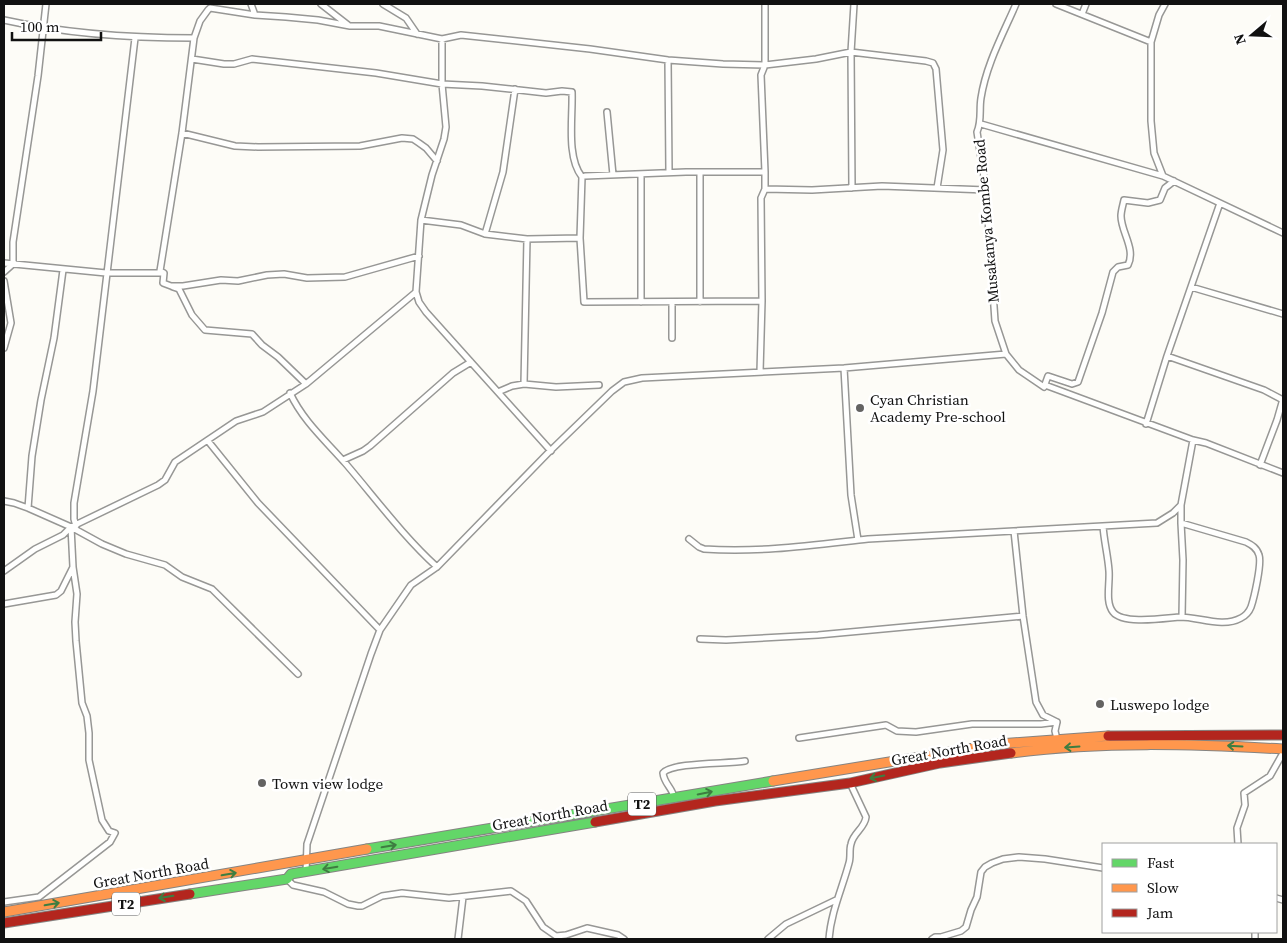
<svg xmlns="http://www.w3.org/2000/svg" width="1287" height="943" font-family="'Source Serif 4',serif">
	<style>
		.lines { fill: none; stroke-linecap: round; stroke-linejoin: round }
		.street-casing { stroke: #979795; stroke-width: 8 }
		.fast-casing { stroke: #858482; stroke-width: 11 }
		.slow-casing { stroke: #858482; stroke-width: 11 }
		.jam-casing { stroke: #858482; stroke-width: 11 }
		.street { stroke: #fffffe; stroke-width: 5 }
		.fast { stroke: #63d668; stroke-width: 9 }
		.slow { stroke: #ff974d; stroke-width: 9 }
		.jam { stroke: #b3261e; stroke-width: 9 }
		.oneway { stroke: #3e7d41 }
		.poi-dot { fill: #646362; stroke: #fff; stroke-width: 2 }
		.labels { text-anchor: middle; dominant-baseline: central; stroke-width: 5; stroke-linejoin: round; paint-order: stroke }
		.shield { fill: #fff; stroke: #585858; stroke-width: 1 }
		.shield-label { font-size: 14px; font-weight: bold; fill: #111 }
		.street-label { font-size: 15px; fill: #111; stroke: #fff }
		.poi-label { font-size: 15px; fill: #111; stroke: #fff; text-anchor: start }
	</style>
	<rect width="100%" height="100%" fill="#fdfcf7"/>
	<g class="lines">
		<g class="street-casing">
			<path id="street" d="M251,4L255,15
				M321,4L348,25
				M383,4L406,18L417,34
				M1016,4C1003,34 986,65 981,98C979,110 982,120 977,132L986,190L995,321L1006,354L1019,370L1044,387L1045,385L1193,440L1206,443L1283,473
				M1056,4L1151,42
				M1165,4L1159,15L1151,42V121L1154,153L1163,176L1283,233
				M208,10L210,8L255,15L286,17L318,20L350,26H379L442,39L461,35L590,49L668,60L723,64L765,65L816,59L851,52L926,61L933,63L936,69L943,150L937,188
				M208,10L200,21L194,38L182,133L160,271L164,273L163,283L171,286H183L221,280L238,281L267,275L284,274L307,278L345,277L419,256
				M1082,14L1086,4
				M4,20C67,34 130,38 194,38
				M442,39V84L446,127L444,139L432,175L421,220L416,292L419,302L426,312L551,451
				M192,59L224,64H234L252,59L376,73L442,84L482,86L546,93L562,91L572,92C573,117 566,157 582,177L580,238L584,302L762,301
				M668,60L669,172
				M607,112L613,175
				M981,124L1163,176
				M182,133L235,146L258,147L360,146L402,138L413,139L419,143L426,148L437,161
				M641,174V302
				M582,177L585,176L686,172H765
				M852,188L851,52L854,4
				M765,189L812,190L882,186L986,190
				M421,220L461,225L485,234L527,239L580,238
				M485,234L503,172L515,89
				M4,263L106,273H163
				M4,272L13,264V242L38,76L46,4
				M4,281L11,323L4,348
				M173,287L179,289L192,315L205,330L252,334L262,345L278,357L306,384
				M1191,287L1283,314
				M672,302V338
				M700,302V172
				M1167,356L1264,390L1283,400
				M844,368L851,495L858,540
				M760,372L762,301L761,198L765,189V172L761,75L765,65V4
				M524,384L527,239
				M1044,387L1048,376L1072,384L1078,382L1102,313L1113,272L1118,267L1128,265C1136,249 1121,232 1121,216C1121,211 1123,205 1124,200L1148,203L1160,200L1165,188L1174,181
				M498,392L512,386L524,384L556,387L599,385
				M290,393C303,421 326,441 346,464C376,499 403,536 437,567
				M1146,424L1167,356L1220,203
				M208,441L258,503L380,630
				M343,460L363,451L370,446L453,373L471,362
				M1260,465L1277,420L1283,399
				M4,501L14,503L28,508L71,527L102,544L126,554L165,565L182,577L212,589L298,674
				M28,508L32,456L41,400L54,338L63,270
				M1181,523L1183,560L1182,617
				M76,526L74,519V503L93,391L135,38
				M1103,526C1104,541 1108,556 1109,571C1110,584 1105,602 1113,612C1123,625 1166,618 1180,617C1199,617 1223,628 1241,618C1245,616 1249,612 1251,607C1254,598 1262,564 1259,555C1257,548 1252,545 1246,542L1181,523V505
				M1014,531L1023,616L1036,702L1043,715L1057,722L1055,731L1057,739
				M689,539L699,547L704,549C759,553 814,545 868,539L1157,523L1173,513L1181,505L1193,440
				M4,571L35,549L63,535L71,527L158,485L165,480L175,462L236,421L263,412L306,384L416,292
				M4,604L56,595L61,591L73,567L71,527
				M700,639L726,640L818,635L1023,616
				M799,738L886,725L897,731L916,732L972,724H1041L1057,722
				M674,798C673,788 664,784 663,773C672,762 728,764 745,761
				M1238,844L1237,828L1245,805L1244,793L1270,776L1283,753
				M306,872L307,844L371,654L380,630L411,585L437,567L548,453L612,391L624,382L642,378L844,368L1006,354
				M287,879L293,885L324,892L348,904L358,906H362L382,896L402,893L449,898L511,891L526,901L543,927L556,936L566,935L587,928L618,935L624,939
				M1276,898L1283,900
				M4,902L39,897L110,842L115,833L109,831L102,820L89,760V733L87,716L82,703L76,641L75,622L77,594L73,567
				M1255,932V939
				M458,939L463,897
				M768,939L786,924L836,900
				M829,939C831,912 842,889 849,863C851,857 849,850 851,844C853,833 865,828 866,817L850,783
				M932,939L935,937H941L961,931L966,927L971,910L977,897L981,872L985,867L992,863L1003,859L1019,857L1045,859L1103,868"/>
		</g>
		<g class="fast-casing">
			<path id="fast" d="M367,849L773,781
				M190,894L287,879L291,874L595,822"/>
		</g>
		<g class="slow-casing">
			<path id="slow" d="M1011,753C1101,741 1193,744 1283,749
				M773,781L999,744L1108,736
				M4,912L367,849"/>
		</g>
		<g class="jam-casing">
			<path id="jam" d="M1108,736L1283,735
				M595,822L715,801L850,783L940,763L1011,753
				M4,923L190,894"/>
		</g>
		<use href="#street" class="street"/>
		<use href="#fast" class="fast"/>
		<use href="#slow" class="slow"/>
		<use href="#jam" class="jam"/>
	</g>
	<defs><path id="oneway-shaft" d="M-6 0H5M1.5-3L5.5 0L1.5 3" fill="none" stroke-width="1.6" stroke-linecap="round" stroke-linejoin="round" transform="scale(1.25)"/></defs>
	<g class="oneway">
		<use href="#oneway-shaft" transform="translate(1235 746) rotate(-177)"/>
		<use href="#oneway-shaft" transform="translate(1072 747) rotate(176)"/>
		<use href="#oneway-shaft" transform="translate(877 777) rotate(168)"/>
		<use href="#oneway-shaft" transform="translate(705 793) rotate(-11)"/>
		<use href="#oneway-shaft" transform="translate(389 846) rotate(-10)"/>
		<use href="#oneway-shaft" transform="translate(330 868) rotate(170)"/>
		<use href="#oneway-shaft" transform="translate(229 874) rotate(-10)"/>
		<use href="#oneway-shaft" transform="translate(166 897) rotate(171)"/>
		<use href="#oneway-shaft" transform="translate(52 904) rotate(-10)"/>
	</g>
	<g class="poi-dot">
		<circle cx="860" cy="408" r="5"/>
		<circle cx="1100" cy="704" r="5"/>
		<circle cx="262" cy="783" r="5"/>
	</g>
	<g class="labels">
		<g class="shield">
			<rect x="628" y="792.5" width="28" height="23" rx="4"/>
			<rect x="112" y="892.5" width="28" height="23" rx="4"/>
		</g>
		<g class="shield-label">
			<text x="642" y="804">T2</text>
			<text x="126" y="904">T2</text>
		</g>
		<g class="street-label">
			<text transform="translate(986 221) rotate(-95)">Musakanya Kombe Road</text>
			<text transform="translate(949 750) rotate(-10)">Great North Road</text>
			<text transform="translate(550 815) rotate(-10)">Great North Road</text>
			<text transform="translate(151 873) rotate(-10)">Great North Road</text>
		</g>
		<g class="poi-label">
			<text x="870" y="399">Cyan Christian<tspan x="870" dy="17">Academy Pre-school</tspan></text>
			<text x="1110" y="704">Luswepo lodge</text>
			<text x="272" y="783">Town view lodge</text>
		</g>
	</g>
	<rect width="1287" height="943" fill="none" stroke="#111111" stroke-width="10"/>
	<rect x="1102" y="843" width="175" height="90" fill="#ffffff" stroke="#a0a0a0"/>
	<rect x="1112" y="859" width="25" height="8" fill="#63d668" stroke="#a0a0a0"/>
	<text x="1147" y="868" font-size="15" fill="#111111">Fast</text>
	<rect x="1112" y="884" width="25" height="8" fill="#ff974d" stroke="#a0a0a0"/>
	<text x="1147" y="893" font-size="15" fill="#111111">Slow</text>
	<rect x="1112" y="909" width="25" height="8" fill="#b3261e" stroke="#a0a0a0"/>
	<text x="1147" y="918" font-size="15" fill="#111111">Jam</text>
	<g transform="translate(1252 35) rotate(251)" stroke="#ffffff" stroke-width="4" paint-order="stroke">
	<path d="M0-4L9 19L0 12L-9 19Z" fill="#111111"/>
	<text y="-8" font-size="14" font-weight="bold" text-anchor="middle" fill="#111111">N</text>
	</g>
	<path d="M12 32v8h89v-8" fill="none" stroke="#111111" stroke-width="2.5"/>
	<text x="20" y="32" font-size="15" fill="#111111" stroke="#ffffff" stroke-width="4" paint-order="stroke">100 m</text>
</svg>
